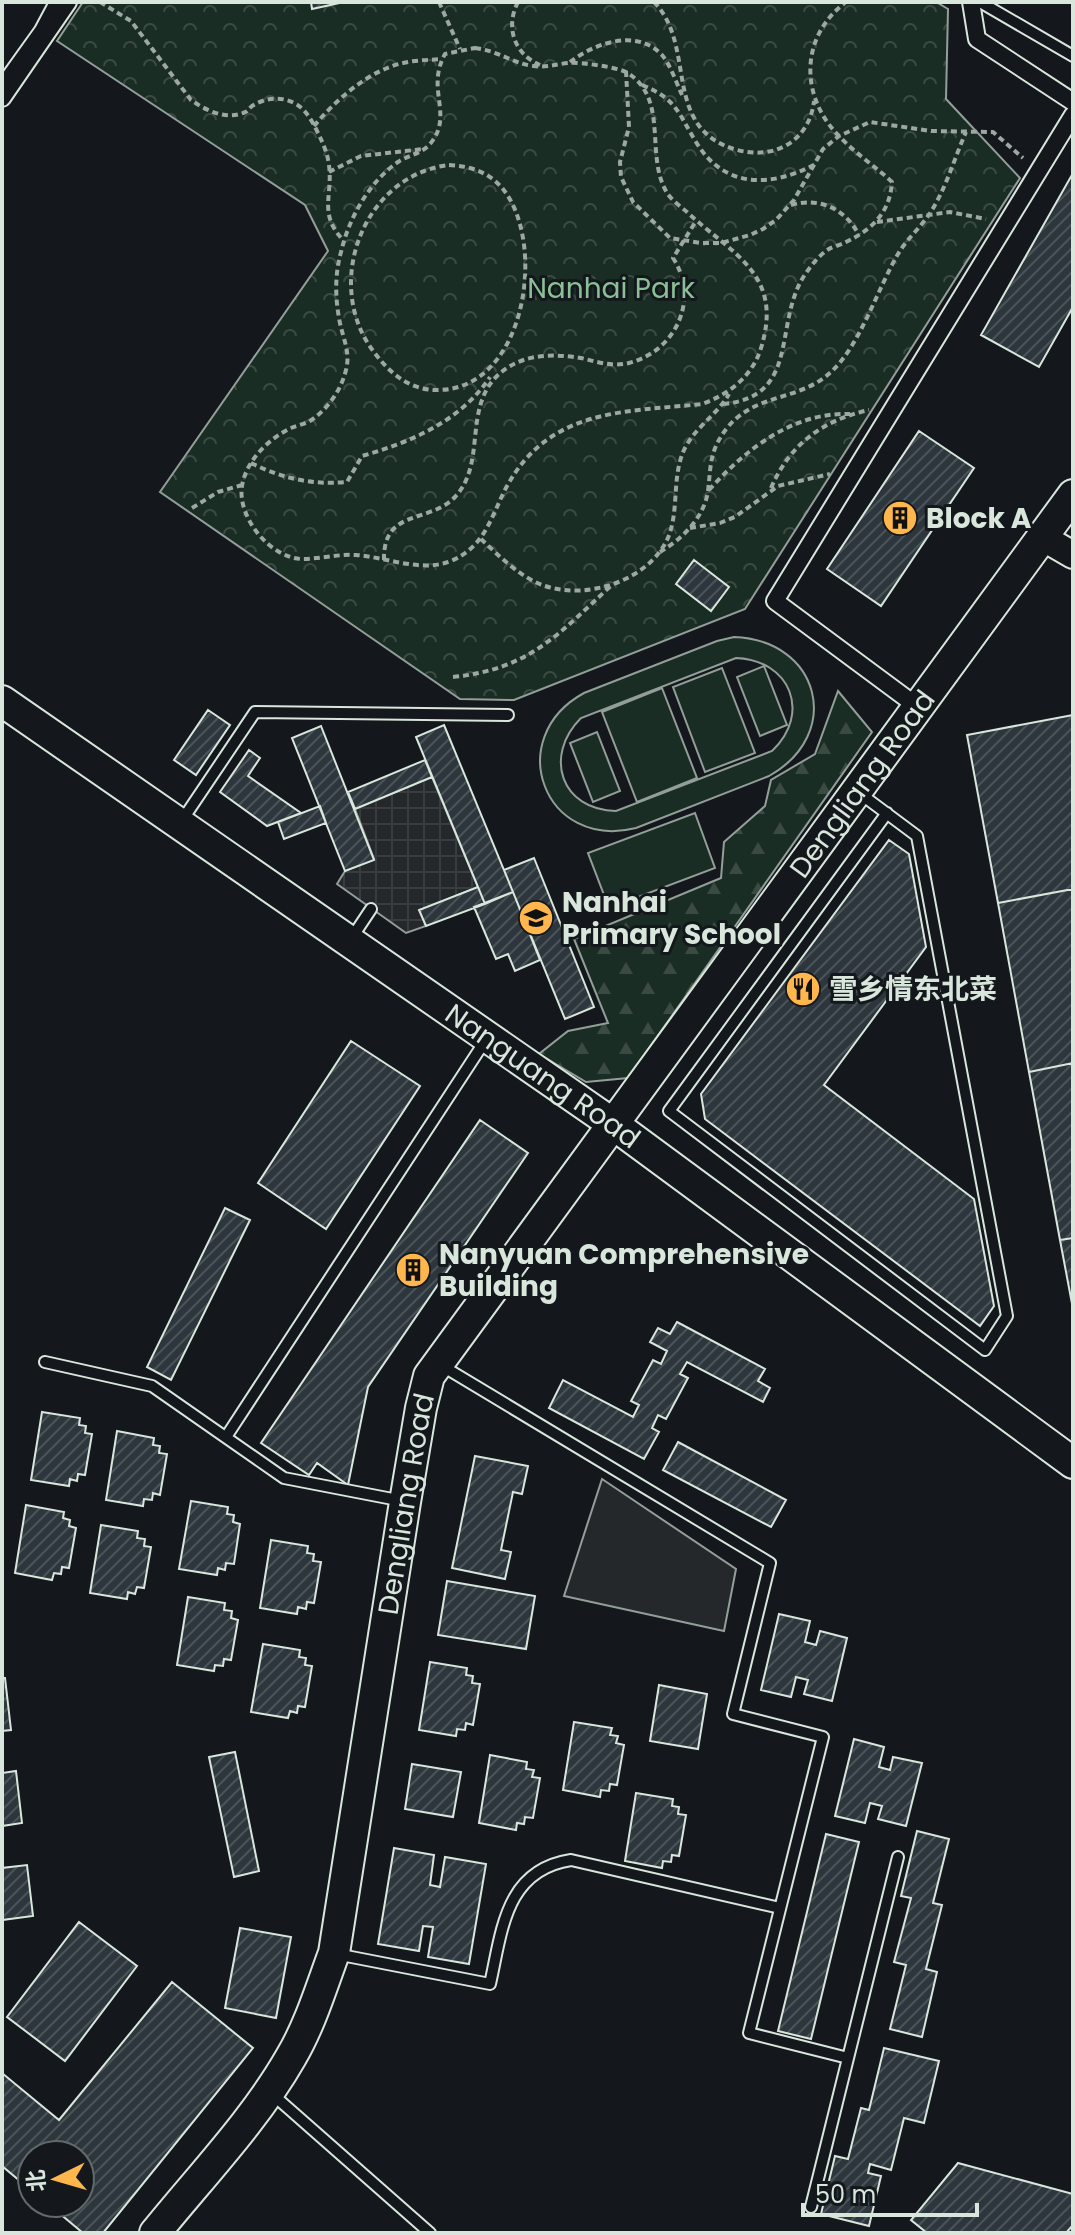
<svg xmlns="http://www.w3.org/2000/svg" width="1075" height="2235" font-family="Poppins,'Noto Sans SC',sans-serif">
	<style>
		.green { fill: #1a2d24; stroke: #939e99; stroke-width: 2; fill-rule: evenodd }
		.forest { fill: url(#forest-firs); stroke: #939e99; stroke-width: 2 }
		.park { fill: url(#park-crowns); stroke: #939e99; stroke-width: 2 }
		.parking { fill: #24282b; stroke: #939e99; stroke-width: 2 }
		.plaza { fill: url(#plaza-grid); stroke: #939e99; stroke-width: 2 }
		.building { fill: url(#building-hatch); stroke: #d8e6dc; stroke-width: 2 }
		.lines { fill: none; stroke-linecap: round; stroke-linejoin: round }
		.service-casing { stroke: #d8e6dc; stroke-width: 14 }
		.pedestrian-casing { stroke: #d8e6dc; stroke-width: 20 }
		.tertiary-casing { stroke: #d8e6dc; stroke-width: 30 }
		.secondary-casing { stroke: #d8e6dc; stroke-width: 34 }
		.path { stroke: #9da8a2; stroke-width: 4; stroke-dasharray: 6 4; stroke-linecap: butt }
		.service { stroke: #14181c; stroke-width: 10 }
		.pedestrian { stroke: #14181c; stroke-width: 16 }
		.tertiary { stroke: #14181c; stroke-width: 26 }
		.secondary { stroke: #14181c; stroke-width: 30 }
		.labels { text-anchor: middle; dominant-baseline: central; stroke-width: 6; stroke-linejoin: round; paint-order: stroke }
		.park-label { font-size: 28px; fill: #8ac095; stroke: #14181c }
		.poi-label { font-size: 28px; font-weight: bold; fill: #d8e6dc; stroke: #14181c; text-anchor: start }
		.street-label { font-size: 28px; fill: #d8e6dc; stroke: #14181c }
	</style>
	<defs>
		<pattern id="forest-firs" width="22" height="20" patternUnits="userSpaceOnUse" patternTransform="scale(2)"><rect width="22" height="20" fill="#1a2d24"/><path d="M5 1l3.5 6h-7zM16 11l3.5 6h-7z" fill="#3b4b43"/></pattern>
		<pattern id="park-crowns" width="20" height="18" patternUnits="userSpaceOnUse" patternTransform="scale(2)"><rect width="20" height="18" fill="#1a2d24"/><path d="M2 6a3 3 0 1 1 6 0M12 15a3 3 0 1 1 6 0" fill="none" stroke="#3b4b43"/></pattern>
		<pattern id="plaza-grid" width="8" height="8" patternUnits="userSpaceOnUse" patternTransform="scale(2)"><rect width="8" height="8" fill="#24282b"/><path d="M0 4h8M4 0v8" fill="none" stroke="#393d3f"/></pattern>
		<pattern id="building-hatch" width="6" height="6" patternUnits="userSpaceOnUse" patternTransform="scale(2)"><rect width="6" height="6" fill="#2c363c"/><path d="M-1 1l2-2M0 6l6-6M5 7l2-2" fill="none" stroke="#4a5358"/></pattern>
	</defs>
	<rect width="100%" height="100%" fill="#14181c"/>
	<path class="green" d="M734,637C820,640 844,734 769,776L636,828C544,851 502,738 584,693L717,641ZM736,658C790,660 812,713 772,751L616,811C561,810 543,756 581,718Z
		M764,666L787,725L760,736L737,677Z
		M722,668L755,753L705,772L673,687Z
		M662,688L697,778L637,802L602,712Z
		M597,732L620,791L593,802L570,743Z
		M695,813L715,868L609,908L588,853Z"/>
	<path class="forest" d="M838,691L872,732L628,1078L586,1082L539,1054L568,1031L608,1023L574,939L721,878L724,842L765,806L771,780L815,754Z"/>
	<path class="park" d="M83,2H936L948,9L946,99L1020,178L745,609L514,700L460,699L160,492L328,251L305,205L57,41Z"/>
	<path class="parking" d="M602,1479L736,1569L724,1631L564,1596Z"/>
	<path class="plaza" d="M432,777L478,887L420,910L426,926L406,933L337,884L345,871L374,859L355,809Z"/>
	<path class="building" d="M311,2H344L312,9Z
		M1073,173V307L1039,367L981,335Z
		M919,431L974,468L881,606L827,569Z
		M694,560L729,587L711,611L676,584Z
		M208,710L230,725L196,775L174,760Z
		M1073,715V889L998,903L967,735Z
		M444,725L513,892L485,904L416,737Z
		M321,726L374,860L345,871L292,738Z
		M249,750L260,758L248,776L301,813L267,826L220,792Z
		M425,760L432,777L355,809L348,792Z
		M320,806L326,823L284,839L278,822Z
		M889,840L909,854L926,947L824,1085L974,1199L994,1306L980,1326L705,1119L701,1094Z
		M534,858L594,1007L565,1019L504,870Z
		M478,887L485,904L426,926L419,910Z
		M1073,889V1063L1029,1072L998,903Z
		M513,892L540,960L515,971L508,954L496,959L474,907Z
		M351,1041L420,1086L326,1229L258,1183Z
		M1073,1063V1238L1060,1240L1029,1072Z
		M480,1120L528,1153L368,1387L348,1485L317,1463L309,1475L261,1443Z
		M225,1208L250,1220L171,1380L147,1367Z
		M1073,1238V1309L1060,1240Z
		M677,1322L765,1369L758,1381L770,1388L763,1402L687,1362L680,1374L688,1378L666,1419L658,1415L652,1428L659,1432L644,1459L549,1408L563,1380L633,1417L639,1405L631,1401L653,1360L661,1364L667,1351L650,1342L658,1328L670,1334Z
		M42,1412L80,1418L79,1425L86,1426L85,1433L92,1434L85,1475L78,1474L77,1481L70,1479L69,1486L31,1480Z
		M117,1431L154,1438L153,1445L160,1446L159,1453L167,1454L160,1495L153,1493L152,1500L144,1499L143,1506L106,1500Z
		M678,1442L786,1500L771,1527L663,1470Z
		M475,1456L528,1466L522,1494L513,1492L501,1550L511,1552L505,1579L452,1568Z
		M191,1501L228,1507L227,1514L234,1515L233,1522L240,1524L234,1564L226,1563L225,1570L218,1568L217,1575L179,1569Z
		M26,1505L64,1512L63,1518L70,1520L69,1526L76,1528L69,1568L62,1567L61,1574L54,1573L52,1580L15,1573Z
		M101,1525L138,1531L137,1538L145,1539L144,1546L151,1547L144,1588L137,1587L135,1594L128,1592L127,1599L90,1593Z
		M271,1540L308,1546L307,1553L314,1554L313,1561L321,1562L314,1603L307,1602L306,1609L298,1607L297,1614L260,1608Z
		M447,1581L535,1596L526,1649L438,1635Z
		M188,1597L225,1603L224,1610L232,1611L231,1618L238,1620L231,1660L224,1659L223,1666L215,1665L214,1671L177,1665Z
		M779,1614L810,1621L805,1642L816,1645L820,1631L847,1638L832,1701L804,1694L808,1680L796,1677L791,1697L761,1690Z
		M263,1644L300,1650L299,1657L306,1658L305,1665L312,1666L305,1707L298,1706L297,1713L290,1711L288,1718L251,1712Z
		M430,1662L467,1668L466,1675L473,1676L472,1683L480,1684L473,1725L466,1723L465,1730L457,1729L456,1736L419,1730Z
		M2,1678H5L11,1730L2,1731Z
		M659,1685L707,1694L698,1749L650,1741Z
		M574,1722L612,1728L610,1735L618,1736L616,1743L624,1745L617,1785L610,1784L609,1791L601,1790L600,1797L563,1790Z
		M854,1739L884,1747L879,1767L890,1770L893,1757L922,1763L906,1826L878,1819L882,1806L870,1803L865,1823L835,1816Z
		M235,1752L259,1871L234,1877L209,1757Z
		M490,1755L527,1762L526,1769L534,1770L532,1777L540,1778L533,1818L525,1817L524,1824L517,1823L516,1830L479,1823Z
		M412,1764L461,1772L453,1817L405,1809Z
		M16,1771L22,1823L2,1826V1773Z
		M636,1793L673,1799L672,1806L679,1807L678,1814L686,1815L679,1856L672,1855L671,1862L663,1861L662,1868L625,1861Z
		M917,1831L949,1839L933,1903L942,1905L926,1969L937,1972L922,2037L890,2029L906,1965L894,1962L911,1898L901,1896Z
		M826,1834L859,1842L811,2039L778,2031Z
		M394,1848L434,1855L430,1885L440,1887L445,1857L486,1864L469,1964L428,1957L433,1927L423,1926L419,1951L378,1944Z
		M27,1865L33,1916L2,1920V1868Z
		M79,1922L137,1966L65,2061L7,2017Z
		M240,1928L291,1937L276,2018L225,2008Z
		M172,1982L253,2048L103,2233H83L47,2203H80V2155H32V2191L2,2166V2073L59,2120Z
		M884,2048L939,2061L924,2123L904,2118L891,2170L870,2164L868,2173L881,2176L869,2226L821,2214L835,2156L848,2159L861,2108L869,2110Z
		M958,2163L1073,2194V2225L1066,2233H927L911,2220Z"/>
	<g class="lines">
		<g class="service-casing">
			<path id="service" d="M980,2L1073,56
				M2,83L40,30L55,2
				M858,792L917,836L1007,1316L985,1350L669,1111L887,813
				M181,822L255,712L508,715
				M351,939L371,909
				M45,1362L152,1386L284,1478L403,1501
				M439,1364L770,1563L733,1714L823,1737L749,2033L848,2058
				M226,1437L487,1038
				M336,1954L490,1984C502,1931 505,1870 571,1860L780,1908
				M271,2093L430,2233
				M811,2207L898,1857"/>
		</g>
		<g class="pedestrian-casing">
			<path id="pedestrian" d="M971,2L977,39L1073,102
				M2,98L68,2
				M918,707L775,601L1073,115"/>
		</g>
		<g class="tertiary-casing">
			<path id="tertiary" d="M1042,537L1073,555"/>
		</g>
		<g class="secondary-casing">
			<g id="secondary">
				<path id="s1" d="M2,701L613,1124L1073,1463"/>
				<path id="s2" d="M155,2233C201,2176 255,2120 291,2057C310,2025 321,1988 334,1953L405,1502L421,1408L429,1376L1073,495"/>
			</g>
		</g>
		<path class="path" d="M100,2L131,21L191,100C205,110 225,120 243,113C249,111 247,110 252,106C264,98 281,96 294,103C303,107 309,116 314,125C321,139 327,150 329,165C333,197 318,213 343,240
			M439,2L460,49
			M518,2C505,27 514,54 540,65
			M654,2C698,47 660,128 737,150C753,154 770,154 785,146C802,137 812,120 814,101
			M475,48C499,51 512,63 533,66C546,68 556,64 569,63C580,62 618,67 628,73C669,100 645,154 666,191C670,199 680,206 687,212C733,255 784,274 761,348C752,377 729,394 702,404C625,412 550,408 507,486C491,516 486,546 451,561C421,573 386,557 356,555C337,554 319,559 302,559C270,558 237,517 242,486C246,461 268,439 291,428C298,425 306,424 313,419C329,407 341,390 346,370C351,351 342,337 339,318C335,296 335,273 341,252C349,218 369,182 398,162C410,154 424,154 433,140C452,113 426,88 445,54Z
			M570,62C595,43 637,28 662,55C671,66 676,82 682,95
			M626,71L629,127L620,162L621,177L633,202L670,238L701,243H721L750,235L763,229L776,220L794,200L823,149L839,136L870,122L931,131L993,132L1023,158
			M642,85C677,99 678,113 696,142C725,190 772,187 816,164
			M314,126C337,99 368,71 403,63C416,60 429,60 442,59
			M449,165C470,166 489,172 503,189C547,244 526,388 439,390C411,391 390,374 374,352C322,285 363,175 449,165Z
			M329,172L361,156L423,149
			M791,205C821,197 845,209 859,235
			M877,222L950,212L986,219
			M723,404C801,397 773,324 804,276C810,267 819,255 829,249C834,246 841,245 846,242C873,229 890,212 892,182C875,166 856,154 840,137C800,98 799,37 846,2
			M251,463C284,479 312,485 347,482L362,456C411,442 461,421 490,377
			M771,488C790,444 823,420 869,410
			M709,490C746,449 793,412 850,414
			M192,508L218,492L242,485
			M690,528L720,523L735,517L778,486L830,474
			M481,539C499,556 521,578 545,586C587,600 647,581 667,540C680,512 671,479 684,450C695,427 717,415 729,394
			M660,552C682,539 704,518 708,491C711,466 709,451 727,428C756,392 800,402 832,371C860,345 878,288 898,254C906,240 919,229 928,216C945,192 954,159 966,132
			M384,560C383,508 429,524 455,497C486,464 464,412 495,378C518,354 550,353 581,358C597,362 612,367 629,363C676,351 700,299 673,258L696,221
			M453,677C531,669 559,633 613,584"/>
		<use href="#service" class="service"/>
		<use href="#pedestrian" class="pedestrian"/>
		<use href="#tertiary" class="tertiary"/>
		<use href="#secondary" class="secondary"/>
	</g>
	<defs>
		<g id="building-disc" transform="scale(1.8)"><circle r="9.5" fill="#ffb74d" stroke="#14181c"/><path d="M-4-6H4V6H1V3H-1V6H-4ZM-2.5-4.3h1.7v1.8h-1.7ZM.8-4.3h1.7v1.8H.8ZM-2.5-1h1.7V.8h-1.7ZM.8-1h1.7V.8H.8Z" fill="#111"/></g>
		<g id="school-disc" transform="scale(1.8)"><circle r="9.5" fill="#ffb74d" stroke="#14181c"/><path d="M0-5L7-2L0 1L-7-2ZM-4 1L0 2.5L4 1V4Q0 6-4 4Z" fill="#111"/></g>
		<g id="restaurant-disc" transform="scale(1.8)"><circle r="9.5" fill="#ffb74d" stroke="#14181c"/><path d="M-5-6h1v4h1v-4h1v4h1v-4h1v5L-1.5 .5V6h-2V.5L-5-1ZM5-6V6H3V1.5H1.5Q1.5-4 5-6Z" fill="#111"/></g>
	</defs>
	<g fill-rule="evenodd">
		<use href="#building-disc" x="900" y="518"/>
		<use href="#school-disc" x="536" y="918"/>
		<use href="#restaurant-disc" x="803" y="989"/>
		<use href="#building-disc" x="413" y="1270"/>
	</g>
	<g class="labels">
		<g class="park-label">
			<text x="611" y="288">Nanhai Park</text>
		</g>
		<g class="poi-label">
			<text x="926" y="518">Block A</text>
			<text x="562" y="902">Nanhai<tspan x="562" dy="32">Primary School</tspan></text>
			<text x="829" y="989">雪乡情东北菜</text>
			<text x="439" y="1254">Nanyuan Comprehensive<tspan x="439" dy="32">Building</tspan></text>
		</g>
		<g class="street-label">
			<text stroke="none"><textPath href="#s2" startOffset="1654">Dengliang Road</textPath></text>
			<text stroke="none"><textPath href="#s1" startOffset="658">Nanguang Road</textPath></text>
			<text stroke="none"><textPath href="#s2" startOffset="790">Dengliang Road</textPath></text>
		</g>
	</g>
	<rect width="1075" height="2235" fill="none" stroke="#d8e6dc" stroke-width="8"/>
	<g transform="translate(56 2179) rotate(265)"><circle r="38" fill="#14181c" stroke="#626a69" stroke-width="2"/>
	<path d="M0-6L14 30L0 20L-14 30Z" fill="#ffb74d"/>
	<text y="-12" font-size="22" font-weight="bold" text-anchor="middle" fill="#d8e6dc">北</text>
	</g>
	<path d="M803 2203v12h174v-12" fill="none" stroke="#d8e6dc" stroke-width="4"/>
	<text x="815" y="2203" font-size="24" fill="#d8e6dc" stroke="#14181c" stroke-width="6" paint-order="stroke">50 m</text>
</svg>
